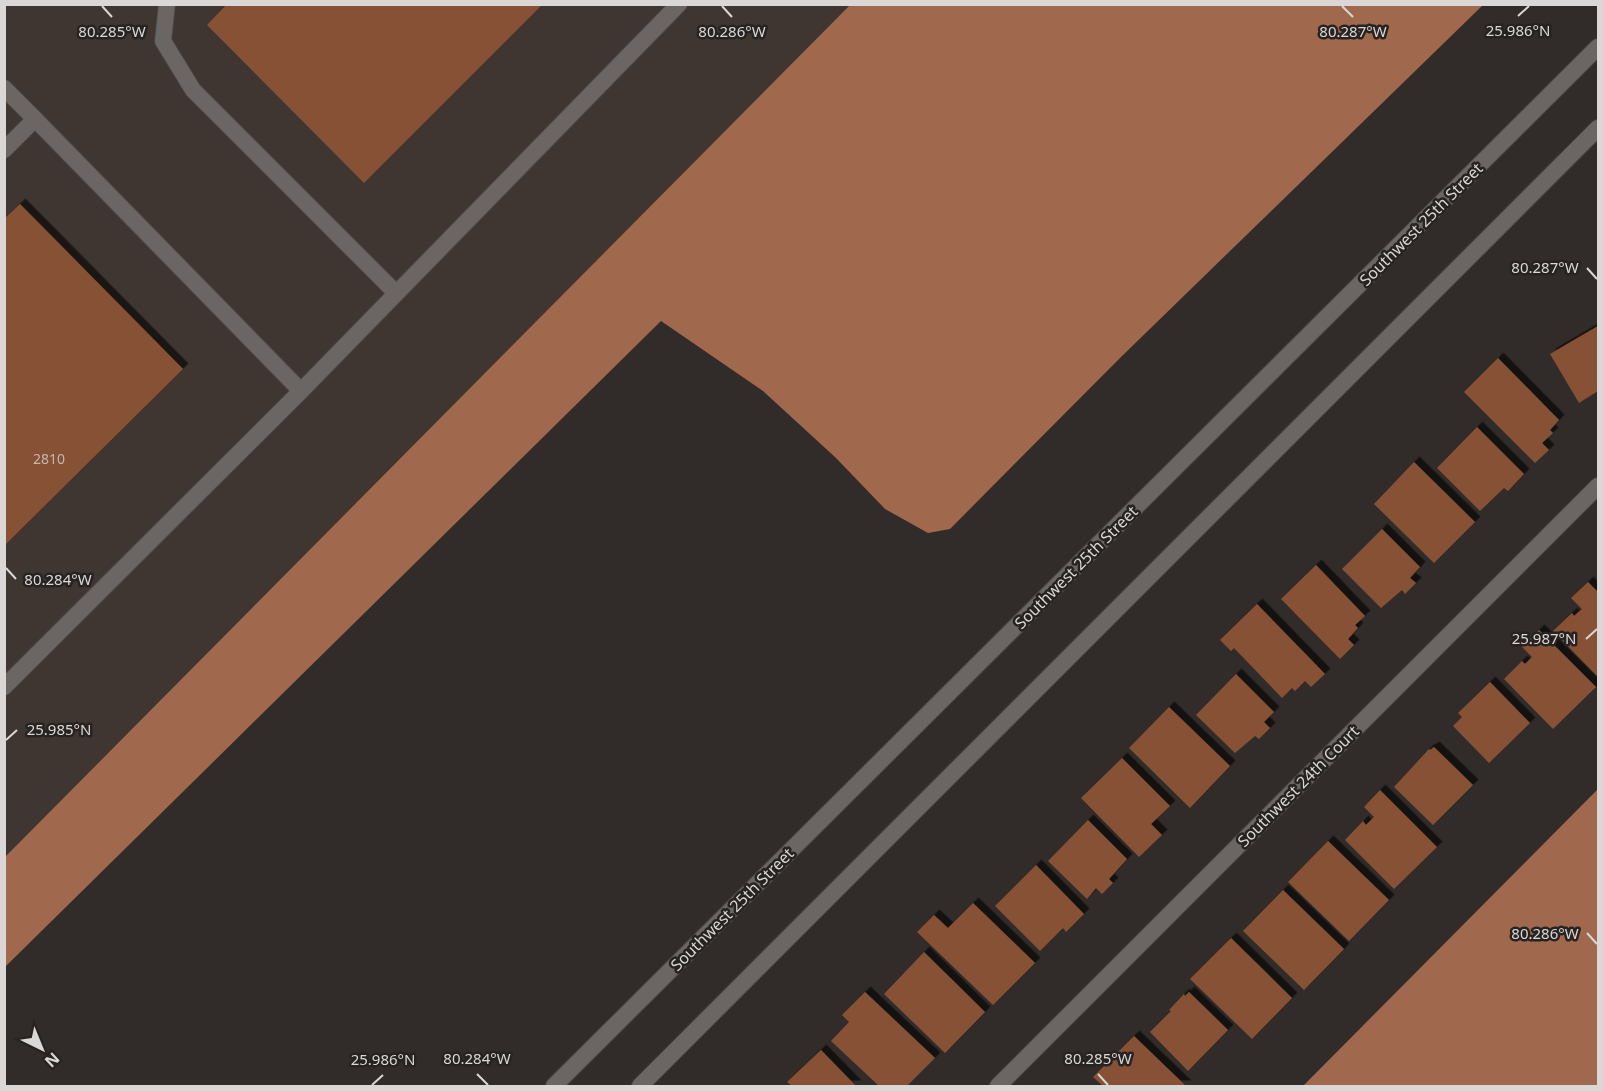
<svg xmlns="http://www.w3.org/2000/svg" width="1603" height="1091" font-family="'Noto Sans',sans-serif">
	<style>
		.built { fill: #403631 }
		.water { fill: #a0684c }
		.building { fill: #865135; filter: url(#shadow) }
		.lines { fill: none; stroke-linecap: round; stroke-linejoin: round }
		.service-casing { stroke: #4b4746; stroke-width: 18 }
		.minor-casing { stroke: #4b4746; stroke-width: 18 }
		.tertiary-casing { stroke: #4b4746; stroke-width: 18 }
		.service { stroke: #6b6664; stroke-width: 16 }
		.minor { stroke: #6b6664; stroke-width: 16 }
		.tertiary { stroke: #6b6664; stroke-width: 16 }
		.ticks { fill: none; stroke: #dad7d6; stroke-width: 2 }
		.labels { text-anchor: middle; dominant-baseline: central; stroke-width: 5; stroke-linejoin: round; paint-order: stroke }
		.number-label { font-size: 14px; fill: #c5b6ae }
		.street-label { font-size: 16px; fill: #dad7d6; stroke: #272321 }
		.ticks-label { font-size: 15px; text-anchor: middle; fill: #dad7d6; stroke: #272321; stroke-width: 5; stroke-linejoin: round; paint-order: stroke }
	</style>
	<defs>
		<filter id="shadow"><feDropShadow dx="5.5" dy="-5.5" stdDeviation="0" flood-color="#0009"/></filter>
	</defs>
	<rect width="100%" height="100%" fill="#312c2a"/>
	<path class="built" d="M5,5H850L5,857Z"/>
	<path class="water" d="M850,5H1483L1120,358L950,529L928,533L885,509L836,458L763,391L661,321L5,967V857Z
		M1598,789V1086H1303Z"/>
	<path class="building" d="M227,4H543L364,183L207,25Z
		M20,204L183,369L4,546V219Z
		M1598,326V391L1579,403L1550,354Z
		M1498,358L1559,420L1550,430L1553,433L1542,443L1549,450L1535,463L1464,392Z
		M1477,427L1524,474L1508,491L1504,488L1480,511L1437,468Z
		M1414,462L1475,522L1434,563L1374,504Z
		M1382,529L1420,567L1410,578L1416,583L1405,594L1402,590L1381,608L1342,569Z
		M1316,565L1365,616L1355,625L1358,628L1348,639L1354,645L1340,659L1281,599Z
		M1588,582L1598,592V677L1553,631L1572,613L1574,616L1582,609L1571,598Z
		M1257,604L1325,674L1311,687L1305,681L1295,691L1292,688L1282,698L1234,648L1231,651L1220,640Z
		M1539,630L1596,687L1553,729L1504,679L1522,661L1525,664L1532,657L1522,647Z
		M1236,674L1274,712L1264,722L1270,728L1259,739L1255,736L1235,753L1196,715Z
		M1490,682L1530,723L1489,763L1453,726L1462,717L1458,713Z
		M1169,707L1230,766L1190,808L1129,748Z
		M1434,747L1473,785L1433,825L1394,787L1429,749L1430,750Z
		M1122,758L1170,806L1151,824L1162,835L1139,857L1081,798Z
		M1380,790L1437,847L1394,889L1345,840L1363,821L1366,825L1374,817L1364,807Z
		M1088,820L1127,859L1109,879L1113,883L1102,894L1096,888L1087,899L1048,861Z
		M1328,841L1389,900L1349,941L1288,882Z
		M1036,865L1084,914L1066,932L1063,928L1040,951L995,906Z
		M1283,890L1344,949L1304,990L1243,931Z
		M973,903L1035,963L993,1005L917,932L934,915L948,928Z
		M1231,938L1292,998L1252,1039L1190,979Z
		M924,952L985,1012L945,1053L884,994Z
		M865,992L935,1058L907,1086H879L831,1041L849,1022L842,1015Z
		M1189,992L1228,1030L1188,1071L1150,1032L1171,1011L1169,1010L1184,994L1185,996Z
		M1134,1036L1186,1086H1103L1093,1077Z
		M821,1050L856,1086H792L787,1082Z"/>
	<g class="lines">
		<g class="service-casing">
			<path id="service" d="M167,4L163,41L193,90L396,293
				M4,88L35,119L4,150
				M35,119L301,391
				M4,687L301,391L679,4"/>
		</g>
		<g class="minor-casing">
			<path id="minor" d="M998,1086L1598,486"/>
		</g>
		<g class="tertiary-casing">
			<path id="tertiary" d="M554,1086L1598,47
				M640,1086L1598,128"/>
		</g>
		<use href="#service" class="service"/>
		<use href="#minor" class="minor"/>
		<use href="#tertiary" class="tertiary"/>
	</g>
	<path class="ticks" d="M102,6L112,17M722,6L732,17M1342,6L1353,17M1518,16L1529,6M1587,268L1597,279M6,568L16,579M1586,639L1597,629M6,740L17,730M1587,933L1597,944M477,1074L488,1085M1098,1074L1108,1085M372,1085L383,1075"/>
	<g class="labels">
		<g class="number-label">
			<text x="49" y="458">2810</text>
		</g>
		<g class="street-label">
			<text transform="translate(1421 224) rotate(-45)">Southwest 25th Street</text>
			<text transform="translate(1076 567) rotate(-45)">Southwest 25th Street</text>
			<text transform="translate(1298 786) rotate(-45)">Southwest 24th Court</text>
			<text transform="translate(732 909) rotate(-45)">Southwest 25th Street</text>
		</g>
	</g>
	<g class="ticks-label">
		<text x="1518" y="36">25.986°N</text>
		<text x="112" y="37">80.285°W</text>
		<text x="732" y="37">80.286°W</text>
		<text x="1353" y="37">80.287°W</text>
		<text x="1545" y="273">80.287°W</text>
		<text x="58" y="585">80.284°W</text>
		<text x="1544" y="644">25.987°N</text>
		<text x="59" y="735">25.985°N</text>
		<text x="1545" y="939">80.286°W</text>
		<text x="477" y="1064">80.284°W</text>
		<text x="1098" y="1064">80.285°W</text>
		<text x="383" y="1065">25.986°N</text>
	</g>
	<rect width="1603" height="1091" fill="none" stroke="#dad7d6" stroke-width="12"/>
	<g transform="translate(42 1049) rotate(137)" stroke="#272321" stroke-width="4.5" paint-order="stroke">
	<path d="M0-4.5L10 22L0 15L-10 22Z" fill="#dad7d6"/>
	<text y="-9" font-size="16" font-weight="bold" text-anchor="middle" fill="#dad7d6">N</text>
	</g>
</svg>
